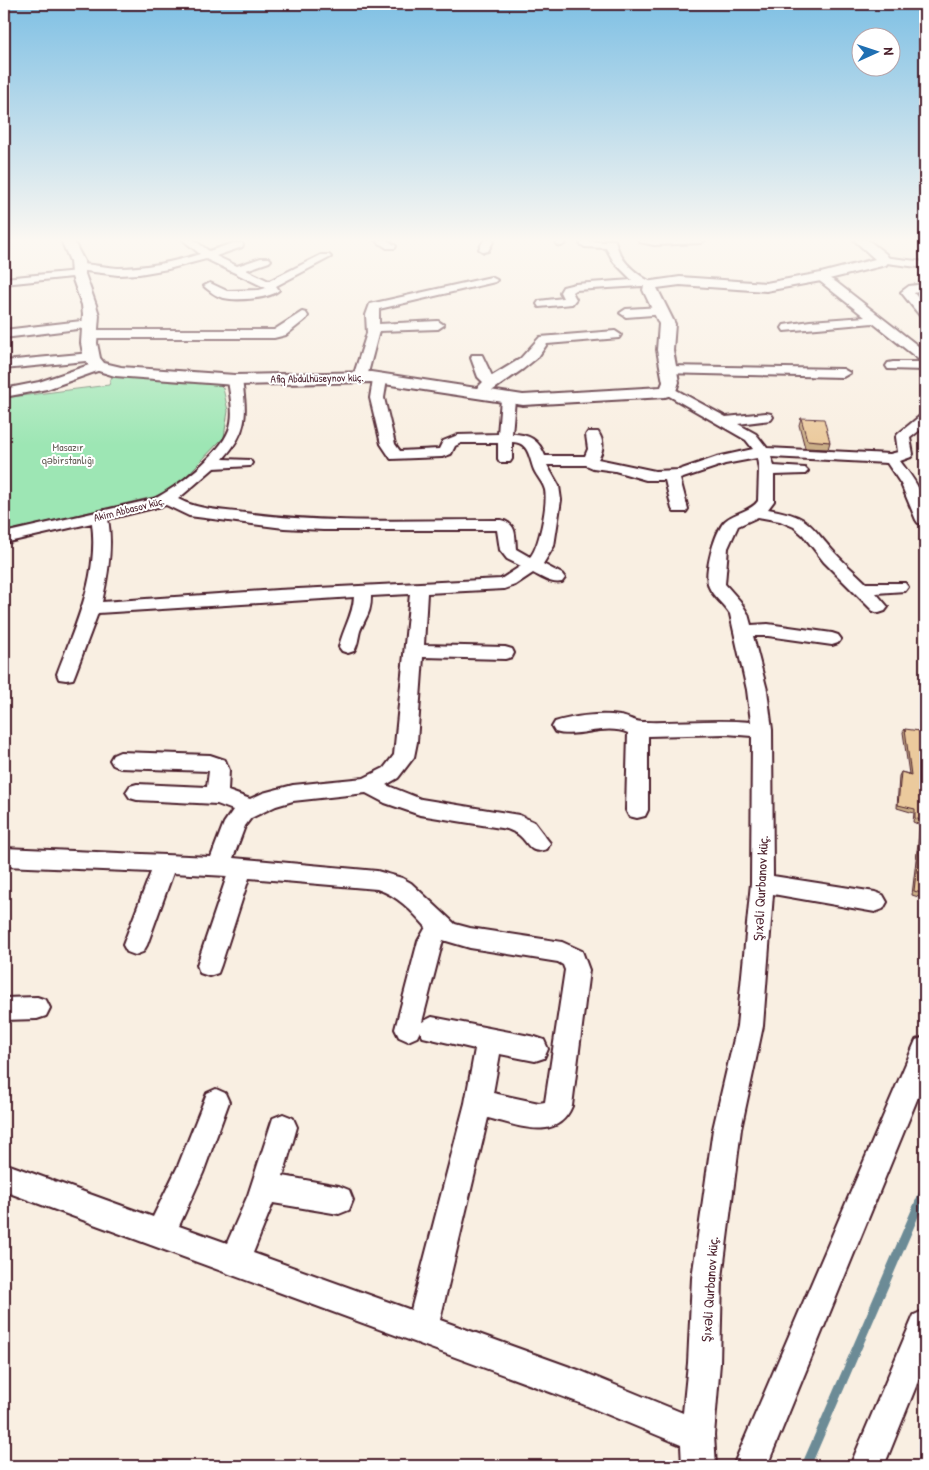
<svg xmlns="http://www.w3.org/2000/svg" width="929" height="1470" font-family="'Patrick Hand',sans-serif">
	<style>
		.green { fill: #9de6b4; stroke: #748270 }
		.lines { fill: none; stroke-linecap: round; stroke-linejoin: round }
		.stream { stroke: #6c8b96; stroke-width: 9 }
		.minor-casing { stroke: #4a1f2b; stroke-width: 4 }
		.tertiary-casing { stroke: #4a1f2b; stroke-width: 4 }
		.minor { fill: #fff; fill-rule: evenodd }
		.tertiary { fill: #fff; fill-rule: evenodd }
		.wall { fill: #caae87; stroke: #4a1f2b }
		.building { fill: #ebca9d; stroke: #4a1f2b }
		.labels { text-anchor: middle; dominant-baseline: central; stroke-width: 4; stroke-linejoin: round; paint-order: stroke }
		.far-street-label { font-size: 11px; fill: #4a1f2b; stroke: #fff }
		.far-park-label { font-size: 11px; fill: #635b54; stroke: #fff }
		.street-label { font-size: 14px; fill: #4a1f2b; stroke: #fff }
	</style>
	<rect width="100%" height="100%" fill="#f9efe2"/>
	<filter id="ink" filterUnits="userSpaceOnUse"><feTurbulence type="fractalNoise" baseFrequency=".02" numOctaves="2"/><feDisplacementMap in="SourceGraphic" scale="10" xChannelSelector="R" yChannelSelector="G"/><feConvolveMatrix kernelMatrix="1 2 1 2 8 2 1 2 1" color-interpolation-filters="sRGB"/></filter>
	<g filter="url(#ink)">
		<path class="green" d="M112,376L217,382L223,388L228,411L224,437L170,493L4,532V398L109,385Z"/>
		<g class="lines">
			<path class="stream" d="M806,1466L925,1190"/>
			<g class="minor-casing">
				<path id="minor" d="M183,240H194L209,251L234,243H242L243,245L242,247L216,256L237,266L261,258H269L271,260L269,262L246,270L269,281L321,255H329L331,257L276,286L279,290C270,299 236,301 224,298C217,297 211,292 206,288L204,286L210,283L227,291L259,290L266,288L206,259L168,269L139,274L118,275L78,270L72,267L78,264C91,264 104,267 118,268C145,268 173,262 200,254Z
					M375,240H387L396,246L395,248H387Z
					M484,240H494L488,251L484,252L479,249Z
					M556,240H566V243L561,246L557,245Z
					M605,240H615C618,255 628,267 641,276C646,280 651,281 655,285L653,287L642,286L575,290L572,292L576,299L572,304L539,307L537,304L539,301L563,298L560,292L563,287L575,284L632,280L614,262L606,248L585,247L580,244L585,241L605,242Z
					M639,240H705L700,243L654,245L640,242Z
					M883,257L925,262V268L879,262L877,260Z
					M78,271L84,274L82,276L4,284V278Z
					M821,274L836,282L922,349L925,352V370L888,369L886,366L888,363L893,362H922L873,323L784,331L782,328L784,325L810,321L865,317L817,279L815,277Z
					M491,277L497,280L495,282L379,309V324L438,321L444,325L438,329L379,331L367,377L365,380H355L353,377L367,333L366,315L370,304Z
					M925,284V290L914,293L925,307V318L921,317L901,292L909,286Z
					M662,307L666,308L668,311L666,314L626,317L620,313L626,309Z
					M302,312L306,313L308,316L306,319L286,335L274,338H89L83,334L89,330H274Z
					M90,320L94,321L96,324L94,327L4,338V330Z
					M615,331L621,335L619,338L547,344L538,357L523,369L483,397H473L471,394L483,382L478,377L471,358L472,355H482L492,376L520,359L540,337Z
					M91,353L96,354L97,357L96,360L4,369V361Z
					M98,362L105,366L103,369L47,389L4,397V389L39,382Z
					M668,366L843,369L850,373L843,377L663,373L661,370Z
					M380,375L387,379L384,398L395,444L400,451L439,449L443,441L458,435L498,434L501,399L508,395L515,399L512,434C529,434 539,440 545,456H585L588,449L586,435L588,432H598C604,441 604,450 598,459L655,471L679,470L717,457L753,449L746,440L664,393L662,390L669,386L726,417L766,413L771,414L773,417L771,420L738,424L756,434L767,448L890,454L898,452L896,437L898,434L920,416L925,415V426L910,438L913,454L911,457L900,461C918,485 925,493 925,524L918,523L916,520L901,484L887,463L771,457L774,466L805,468L808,471L805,474L774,475V501L768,509C812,517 808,524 835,553C844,563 856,573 866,583H905L908,587L905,591L876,593L888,607L885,611L879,613L873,611L824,562L803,535L794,527L780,521L758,517L738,526L728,548L725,584L740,601L748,614L751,625L768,624L832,633L838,635L841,639L838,643L832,645L768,636H753L767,690L772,730L773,876L875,892L883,895L887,902L883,909L875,912L773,894L763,1026L741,1129L722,1278L720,1363L714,1435L716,1466H682L681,1445L580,1403L4,1191V1163L153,1217L178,1166L207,1093L216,1089L225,1093L229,1102L203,1173L179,1226L227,1243L248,1195L273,1118L283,1114L293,1118L297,1127L283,1176L339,1186L349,1190L353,1200L349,1210L339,1214L273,1203L253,1253L411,1310L465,1103L475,1049L423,1037L420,1031L417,1037L408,1041L399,1037L395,1029L418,941L426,927C412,911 397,895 377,889L249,878L221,965L218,973L209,976L200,973L197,965L227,876L173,873L147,945L143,952L135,955L127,952L123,945L151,872L4,866V848L211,857L224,823L233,810L217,804L137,800L130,798L126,792L130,786L137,784L207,787L209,771L120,768L113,765L110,760L113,755L120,752L210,755L225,760L229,770L228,791L250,799L263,793L293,785L364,778L384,768L394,755L410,594L371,596C371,614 366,616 360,631C358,638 358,645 354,651L348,653L342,651L339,647C343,629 353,615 354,597L98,613L75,674L73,679L66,680L59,679L57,674C75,626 99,576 92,523L4,543V533L154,499C177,488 220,454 229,430C235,414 230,396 228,380L235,376L242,380C247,415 248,431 223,459L250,460L252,463L250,466L214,468L178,499C199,510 221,510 245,513C329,524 416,520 501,520C517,524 515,535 516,549L530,557C539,548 548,504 545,490C543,482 537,477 534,470C529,457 529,442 512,442V459L510,462H500L498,459V443H461L455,446L451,454L442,457L391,459L381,444L370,398L373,379ZM757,458L759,470L758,501C750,512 735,512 725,521C715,531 703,574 709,587C713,597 724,604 730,614L747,690L751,722C715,719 679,723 643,722C635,722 628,717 620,716C600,713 574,716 555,722L552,727L555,732C578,739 604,723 628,733L626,810L629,816L637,818L645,816L648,810V736L726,734L752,736L751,883L737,1026L713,1129L692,1278L688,1363L683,1413L581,1371L440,1320L488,1118C518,1125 557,1143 572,1106L589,970L582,951L562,942L470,928L455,924L411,883L402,878L377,871L233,858L245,826L251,818L276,806L293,801L366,793L385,803L420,815L507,829C511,831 516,832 519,835C530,844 529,855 547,849L550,843L534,822L519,815L421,799L386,785L398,778L414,757L417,742L423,657L505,659L512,657L514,653L512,649L505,647L424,645L427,593L504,589L515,585L533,573C543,578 551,584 562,582L565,578L562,574L543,564L554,546L561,500L559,486L547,465H586L593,468L615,471L646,480H665L672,509L674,512H686L688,509L680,479L725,464ZM166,505L189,516L284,528L323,530H497L500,550L507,559L521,566L501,579L278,590L102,602C108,576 113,546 108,519ZM443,940L470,948L558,962L563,965L565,970L545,1102L539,1103L493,1093L500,1054L535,1061L544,1058L548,1049L544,1040L535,1037L432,1017L422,1022Z
					M37,997L46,1000L50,1008L46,1016L37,1019L4,1020V998Z
					M925,1037V1080L767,1466H733L916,1040Z
					M925,1310V1364L884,1466H850L914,1315Z"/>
			</g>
			<g class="tertiary-casing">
				<path id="tertiary" d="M61,240H73L84,261L85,274L96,305L99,315L97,343L100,358L104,363L121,367L235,375L371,372L523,395L661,387L663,382L657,350L659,324L643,290L645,282L680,277L766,283L821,273L875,259L854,240H868L886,254L890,260L886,265L821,281L766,291L680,285L657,288L675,324L673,350L679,382L675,394L665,397L523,405L371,382L235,385L115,376L92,369L84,359L81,343L83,315L82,305L71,274L70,261Z"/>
			</g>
			<use href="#minor" class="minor"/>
			<use href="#tertiary" class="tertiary"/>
		</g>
		<path class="wall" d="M801,418L830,442L828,449L805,448L799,425Z
			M905,729L925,769V899L912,895L920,825L913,822L914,813L897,808L899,776L901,772L909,774L903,732Z"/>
		<path class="building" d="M801,418L824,419L830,442L807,440Z
			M905,729L920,731L925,769V894L914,891L922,821L915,818V809L898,805L901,772L911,775Z"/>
	</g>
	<linearGradient id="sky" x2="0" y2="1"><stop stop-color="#7fc0e4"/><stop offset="0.54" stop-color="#fcf8f2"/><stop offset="1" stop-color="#fcf8f2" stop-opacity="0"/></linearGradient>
	<rect width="929" height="445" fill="url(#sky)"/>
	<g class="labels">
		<g class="far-street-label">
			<text transform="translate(317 378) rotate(-1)">Afiq Abdulhüseynov küç.</text>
			<text transform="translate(129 509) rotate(-14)">Akim Abbasov küç.</text>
		</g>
		<g class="far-park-label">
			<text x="68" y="447">Masazır<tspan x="68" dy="13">qəbirstanlığı</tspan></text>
		</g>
		<g class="street-label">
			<text transform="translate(760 888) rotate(-87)">Şıxəli Qurbanov küç.</text>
			<text transform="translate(709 1289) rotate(-86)">Şıxəli Qurbanov küç.</text>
		</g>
	</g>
	<rect width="929" height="1470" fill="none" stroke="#fff" stroke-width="20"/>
	<rect x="10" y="10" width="909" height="1450" fill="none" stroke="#4a1f2b" stroke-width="2" filter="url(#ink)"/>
	<g transform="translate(876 52) rotate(87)"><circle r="24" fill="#ffffff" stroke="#b7a5aa"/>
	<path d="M0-4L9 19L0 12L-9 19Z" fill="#1f6fb2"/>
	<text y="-8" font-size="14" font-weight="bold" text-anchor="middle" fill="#4a1f2b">N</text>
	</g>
</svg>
